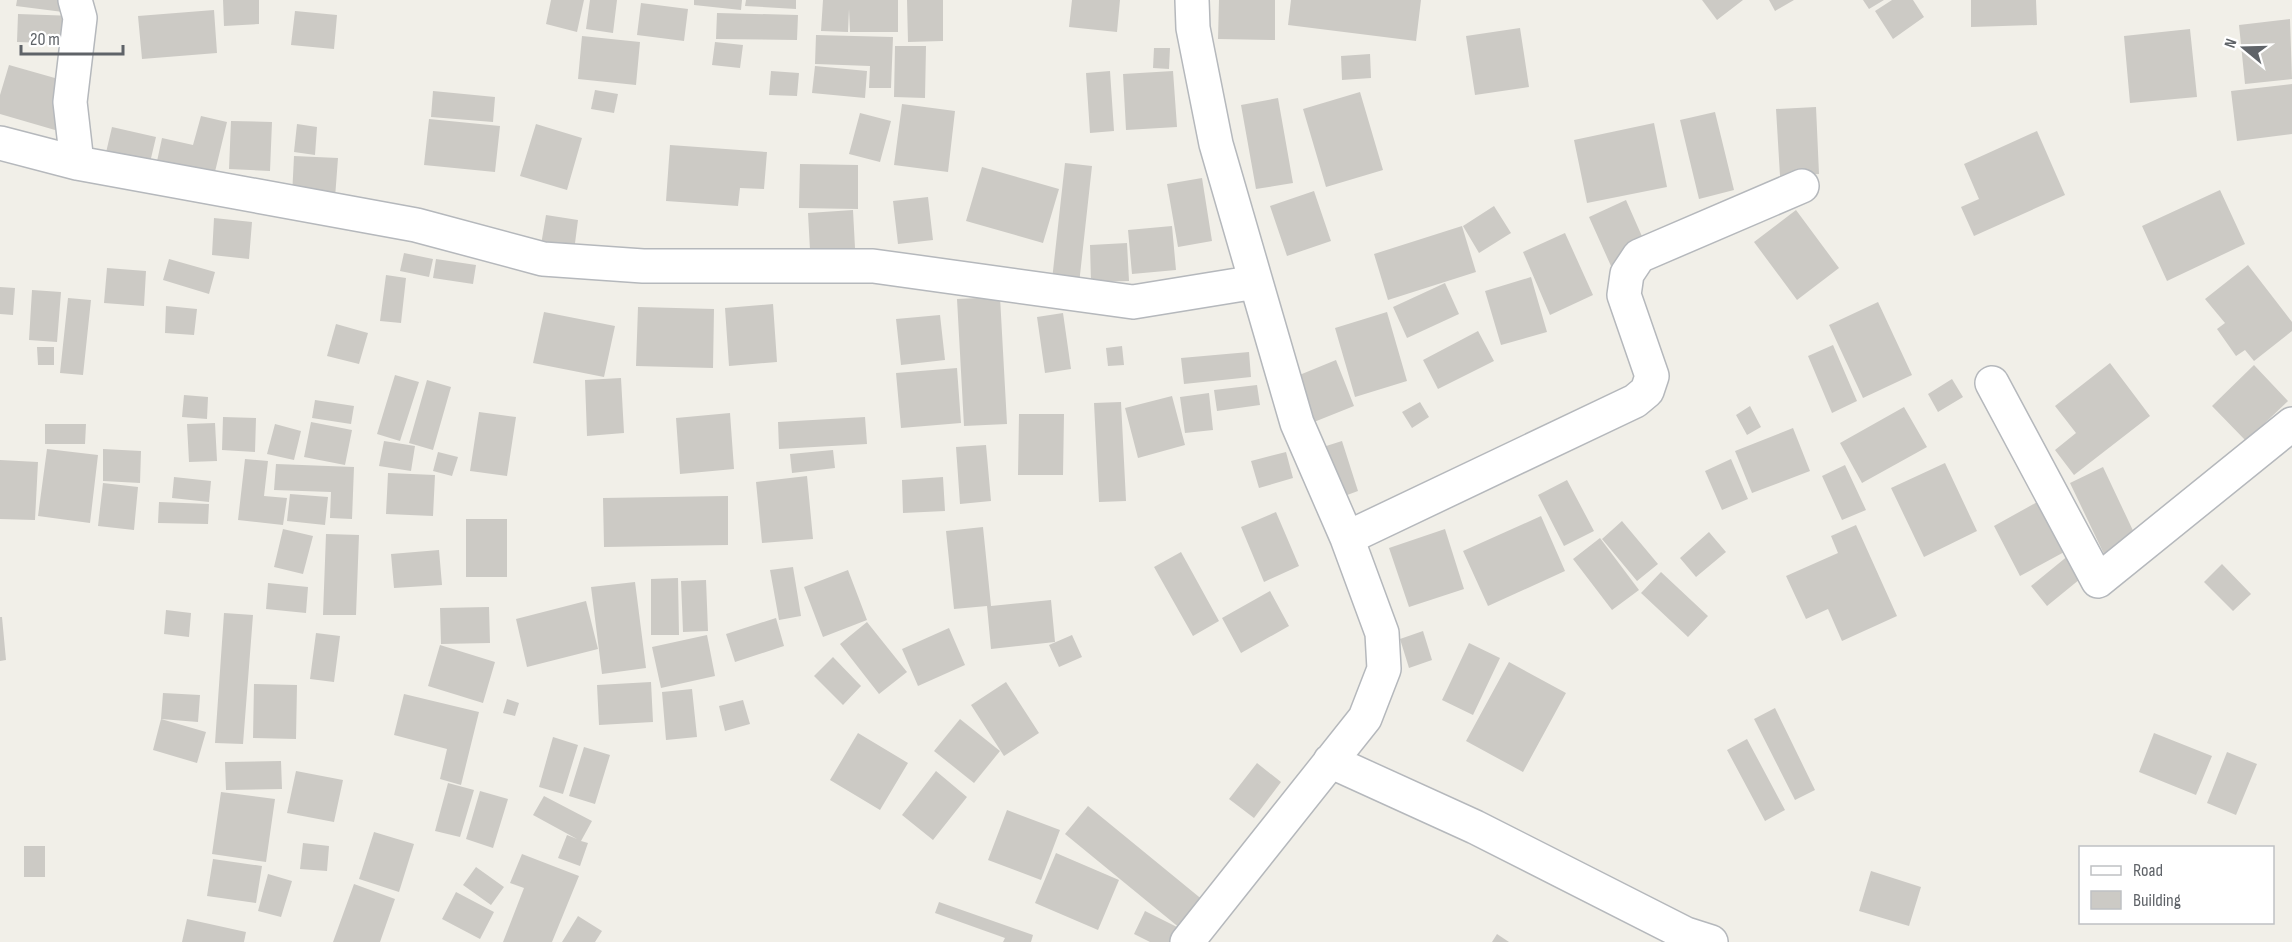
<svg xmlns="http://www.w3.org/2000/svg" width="2292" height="942" font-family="'Sofia Sans Condensed',sans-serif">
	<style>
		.building { fill: #cccac5 }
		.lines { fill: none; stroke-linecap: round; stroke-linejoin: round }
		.minor-casing { stroke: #b5b8bc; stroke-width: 36 }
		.minor { stroke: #fff; stroke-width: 33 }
	</style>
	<rect width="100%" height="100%" fill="#f1efe8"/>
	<path class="building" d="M17,0H65L63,12L16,6Z
		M223,0H259V24L224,26Z
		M551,0H584L577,32L546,24Z
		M590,0H617L613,33L586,29Z
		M694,0H742L741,10L694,5Z
		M746,0H796V9L745,6Z
		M823,0H898V32H850L849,9L848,32L821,31Z
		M907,0H943V41L908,42Z
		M1072,0H1120L1117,32L1069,27Z
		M1219,0H1275V40L1218,39Z
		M1291,0H1421L1416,41L1288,25Z
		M1702,0H1743L1717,20Z
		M1769,0H1794L1775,11Z
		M1863,0H1884L1869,9Z
		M1892,0H1913L1924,17L1893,39L1875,11Z
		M1971,0H2036L2037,25L1971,27Z
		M641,3L688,9L684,41L637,35Z
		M214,10L217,53L142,59L138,16Z
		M295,11L337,15L334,49L291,45Z
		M717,13L798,15L797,40L716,39Z
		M18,14L75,16L74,44L17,42Z
		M2290,19L2292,79L2245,84L2239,25Z
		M1520,28L1529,87L1475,95L1466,36Z
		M2190,29L2197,97L2130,103L2124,36Z
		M816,35L893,37L891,88H869L870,66L815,64Z
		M582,36L640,42L636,85L578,79Z
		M715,42L743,45L740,68L712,65Z
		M895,46H926L925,98L894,97Z
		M1154,48H1170L1169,69L1153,68Z
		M1370,54L1371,78L1342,80L1341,56Z
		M9,65L69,82L55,130L0,114V95Z
		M815,66L867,71L865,98L812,93Z
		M771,71L799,73L797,96L769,95Z
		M1110,71L1114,131L1090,133L1086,73Z
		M1173,71L1177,127L1126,130L1123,74Z
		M2292,84V134L2237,141L2231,91Z
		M595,90L618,94L614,113L591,109Z
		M433,91L495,97L493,122L431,117Z
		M1360,92L1383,170L1326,187L1303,109Z
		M1278,98L1293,183L1256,189L1241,105Z
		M902,104L955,111L948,172L894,165Z
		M1816,107L1819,174L1780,176L1776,109Z
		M1715,112L1734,190L1699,199L1680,120Z
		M860,113L891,121L880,162L849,154Z
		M201,116L227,122L213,180L156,166L162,138L193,145Z
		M429,119L500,126L495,172L424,165Z
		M231,121L272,122L270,171L229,169Z
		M1654,123L1667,187L1587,203L1574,140Z
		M297,124L317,127L315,155L294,152Z
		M536,124L582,138L567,190L520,176Z
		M112,127L156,137L148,171L104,161Z
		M2037,131L2065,195L1974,236L1961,207L1979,199L1964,164Z
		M670,145L767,152L764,189L740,188L738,206L666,201Z
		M294,156L338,158L335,198L292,196Z
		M1065,163L1092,166L1079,284L1052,280Z
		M800,164L858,165V209L799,208Z
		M982,167L1059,189L1043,243L966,221Z
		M1202,178L1212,241L1178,247L1167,184Z
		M2220,190L2245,244L2167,281L2142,226Z
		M1314,191L1331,241L1287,256L1270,206Z
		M928,197L933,240L898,244L893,201Z
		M1626,200L1648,250L1611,266L1589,217Z
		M1494,206L1511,233L1479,253L1463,226Z
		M853,210L855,248L810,250L808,213Z
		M1796,210L1839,268L1797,300L1754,242Z
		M546,215L578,220L574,251L541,245Z
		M214,218L252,222L249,259L212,255Z
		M1172,226L1176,270L1132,274L1128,230Z
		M1462,226L1476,272L1388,300L1374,254Z
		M1565,233L1593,295L1550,315L1523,252Z
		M1127,243L1129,281L1091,282L1090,245Z
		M404,253L433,259L429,277L400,271Z
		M169,259L215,272L209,294L163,280Z
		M436,259L476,265L473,284L433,278Z
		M2248,265L2292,322V331L2254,361L2245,350L2236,356L2217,329L2225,323L2205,299Z
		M107,268L146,271L144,306L104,303Z
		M386,275L406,278L401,323L380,321Z
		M1531,277L1547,332L1501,345L1485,291Z
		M1445,283L1459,314L1407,338L1393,307Z
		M0,287L15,288L13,315L0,314Z
		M32,290L61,292L57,342L29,340Z
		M1000,297L1007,424L964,426L957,299Z
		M68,298L91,300L83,375L60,373Z
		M1878,302L1912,375L1863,398L1829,325Z
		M773,304L777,362L729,366L725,308Z
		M166,306L197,309L194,335L165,333Z
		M638,307L714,309L713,368L636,366Z
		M544,312L615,326L604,377L533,363Z
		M1387,312L1407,381L1355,397L1335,328Z
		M1063,313L1071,369L1045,373L1037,317Z
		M940,315L945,360L901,365L896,319Z
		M336,324L368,333L359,364L327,356Z
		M1478,331L1494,361L1438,389L1423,360Z
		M1833,345L1857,401L1832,413L1808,356Z
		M1122,346L1124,365L1108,366L1106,348Z
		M37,347H54V365H38Z
		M1249,352L1251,377L1184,384L1181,358Z
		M1336,360L1354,406L1314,422L1297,376Z
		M2110,363L2150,416L2074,475L2055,450L2076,433L2055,406Z
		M2254,365L2288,401L2246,441L2212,406Z
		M957,368L961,423L901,428L896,373Z
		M395,375L419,382L400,441L377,434Z
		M621,378L624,433L587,436L585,380Z
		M1952,379L1963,397L1938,412L1928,394Z
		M427,380L451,387L433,450L409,443Z
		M1257,385L1260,405L1217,411L1214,390Z
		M1209,393L1213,430L1185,433L1180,397Z
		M184,395L208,397L207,419L182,417Z
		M1172,396L1185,445L1138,458L1125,408Z
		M315,400L354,406L351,424L312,418Z
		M1121,402L1126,501L1099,502L1094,403Z
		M1420,402L1429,417L1412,428L1402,412Z
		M1750,406L1761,427L1747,435L1736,415Z
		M1904,407L1927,447L1862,483L1840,443Z
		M479,412L516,417L507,476L470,471Z
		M730,413L734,469L680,474L676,418Z
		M1019,414H1064L1063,475H1018Z
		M223,417L256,418L255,452L222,450Z
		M865,417L867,444L779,449L778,422Z
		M311,422L352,430L345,465L304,457Z
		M215,423L217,461L189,462L187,424Z
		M45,424H86L85,444H45Z
		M275,424L301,431L294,460L267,454Z
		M1793,428L1810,471L1752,493L1735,451Z
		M384,441L415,446L411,471L379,466Z
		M1342,441L1358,491L1339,498L1323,447Z
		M986,445L991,501L960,504L956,447Z
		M47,449L98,455L90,523L38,516Z
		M103,449L141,451L140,483L103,481Z
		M833,450L835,468L792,473L790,454Z
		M438,452L458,457L452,476L433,471Z
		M1286,452L1293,478L1259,488L1251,461Z
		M245,459L268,461L264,496L287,498L283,525L238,520Z
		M1731,459L1748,499L1722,510L1705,471Z
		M0,460L38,462L35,520L0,519Z
		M1945,463L1977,531L1924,557L1891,488Z
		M276,464L354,467L352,519L330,518L331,492L274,490Z
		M1845,465L1866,510L1842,520L1822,476Z
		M2103,467L2137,539L2104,554L2070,483Z
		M388,473L435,475L433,516L386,514Z
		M807,476L813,539L762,543L756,482Z
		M174,477L211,481L209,502L172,498Z
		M943,477L945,511L903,513L902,480Z
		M1567,480L1594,531L1564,546L1538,495Z
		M103,483L138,487L134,530L98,526Z
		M290,494L328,497L325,525L287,521Z
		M728,496V545L604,547L603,498Z
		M2039,501L2066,551L2020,576L1994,526Z
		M159,502L209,504L208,524L158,523Z
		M1276,512L1299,566L1264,582L1241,527Z
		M1541,516L1565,571L1488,606L1463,551Z
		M466,519H507V577H466Z
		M1622,521L1658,564L1637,581L1602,539Z
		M1856,525L1897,616L1842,641L1828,609L1806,619L1786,576L1838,553L1831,536Z
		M983,527L991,606L1051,600L1055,642L991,649L987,606L954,609L946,531Z
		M283,529L313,536L303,574L274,567Z
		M1445,529L1464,589L1409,607L1389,548Z
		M1709,532L1726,552L1696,577L1680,558Z
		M326,534L359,535L356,615H323Z
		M1600,538L1639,590L1612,610L1573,559Z
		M439,550L442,585L394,588L391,554Z
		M1181,552L1219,621L1193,636L1154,567Z
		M2069,555L2085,575L2047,606L2031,586Z
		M2222,564L2251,594L2233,611L2204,582Z
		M793,567L801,616L779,620L770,570Z
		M848,570L867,620L823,637L804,587Z
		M1661,572L1708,616L1688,637L1641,593Z
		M678,578L679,635H651V579Z
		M706,580L708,631L683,632L681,581Z
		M635,582L646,668L602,674L591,587Z
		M268,583L308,587L306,613L266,609Z
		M1270,591L1289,626L1241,653L1222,618Z
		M586,601L598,649L527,667L516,619Z
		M489,607L490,643L441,644L440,608Z
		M166,610L191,613L189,637L164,634Z
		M224,613L253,615L243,744L215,743Z
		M0,617H2L6,660L0,661Z
		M776,618L784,646L735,662L726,634Z
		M867,622L907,672L879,694L840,644Z
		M949,628L965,665L918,686L902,649Z
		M1423,631L1432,660L1409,668L1400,639Z
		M316,633L340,636L334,682L310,679Z
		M707,635L715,676L661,688L652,647Z
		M1072,635L1082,657L1059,667L1049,645Z
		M1469,643L1500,658L1473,715L1442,700Z
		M440,645L495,662L483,703L428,686Z
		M833,657L861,686L843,705L814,676Z
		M1509,662L1566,693L1523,772L1466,741Z
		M651,682L653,722L599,725L597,685Z
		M1006,682L1039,733L1004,756L971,705Z
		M254,684L297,685L296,739L253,738Z
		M692,689L697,737L666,740L662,692Z
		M163,693L200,695L198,722L161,719Z
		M404,694L479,712L461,785L440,779L447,749L394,735Z
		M507,699L519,703L515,716L503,713Z
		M743,700L750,724L725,731L719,706Z
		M1775,708L1815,790L1795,800L1754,719Z
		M161,719L206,732L197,763L153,750Z
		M960,719L1000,751L974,783L934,751Z
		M858,733L908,763L880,810L830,780Z
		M2154,733L2212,756L2196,795L2139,772Z
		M553,737L578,745L563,794L539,787Z
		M1747,739L1785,810L1765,821L1727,750Z
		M584,747L610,755L595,804L569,796Z
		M2227,752L2257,764L2236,815L2207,803Z
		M281,761L282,789L226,790L225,762Z
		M1257,763L1281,782L1254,818L1229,799Z
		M296,771L343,780L334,822L287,813Z
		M936,771L967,797L933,840L902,815Z
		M448,783L474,790L460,837L435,831Z
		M480,791L508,799L493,848L466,839Z
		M221,792L275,799L266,862L212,854Z
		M544,796L592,821L581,841L588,843L580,866L558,858L567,835L577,839L533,815Z
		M1088,806L1204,901L1181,929L1065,834Z
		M1007,810L1060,830L1041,880L988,860Z
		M374,832L414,844L399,892L359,879Z
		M303,843L329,846L327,871L300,869Z
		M24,846H45V877H24Z
		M1056,853L1119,880L1098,930L1035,903Z
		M522,854L579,876L552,942H503L524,888L510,883Z
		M213,859L262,866L256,903L207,896Z
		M476,867L504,887L491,905L463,885Z
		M1871,871L1921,887L1909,926L1859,911Z
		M268,874L292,881L281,917L258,911Z
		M354,884L395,899L380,942H333Z
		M456,892L494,912L480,939L442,919Z
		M939,902L1033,935L1031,942H1003L1005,938L935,913Z
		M1145,911L1177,927L1170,942H1150L1134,934Z
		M578,916L602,931L595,942H562Z
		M187,919L246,932L244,942H182Z
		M1497,934L1509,942H1492Z"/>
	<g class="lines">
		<g class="minor-casing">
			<path id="minor" d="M75,0L80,18L70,102L77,163L416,225L543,259L643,266H873L1133,302L1256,282
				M0,143L77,163
				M1992,383L2098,581L2292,424
				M1347,538L1635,401L1647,391L1652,376L1624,295L1627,274L1639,256L1802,186
				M1330,761L1475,827L1686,934L1711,942
				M1187,942L1365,718L1384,669L1382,633L1347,538L1297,423L1256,282L1216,144L1193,28L1192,0"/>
		</g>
		<use href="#minor" class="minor"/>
	</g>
	<rect x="2079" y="846" width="195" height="78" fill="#ffffff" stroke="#bfc1c3" stroke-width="1.5"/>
	<rect x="2091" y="866" width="30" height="9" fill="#ffffff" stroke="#bfc1c3" stroke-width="1.5"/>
	<text x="2133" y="876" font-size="18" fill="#5f6368">Road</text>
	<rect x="2091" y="891" width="30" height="18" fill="#cccac5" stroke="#bfc1c3" stroke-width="1.5"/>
	<text x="2133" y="906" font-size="18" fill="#5f6368">Building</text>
	<g transform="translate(2244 48) rotate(289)" stroke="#ffffff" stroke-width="4.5" paint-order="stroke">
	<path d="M0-4.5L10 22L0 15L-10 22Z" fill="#5f6368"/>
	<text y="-9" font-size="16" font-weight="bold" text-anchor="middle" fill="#5f6368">N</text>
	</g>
	<path d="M21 45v9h102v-9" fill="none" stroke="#5f6368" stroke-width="3"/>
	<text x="30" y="45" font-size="18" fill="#5f6368" stroke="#ffffff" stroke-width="4.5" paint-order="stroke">20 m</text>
</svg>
